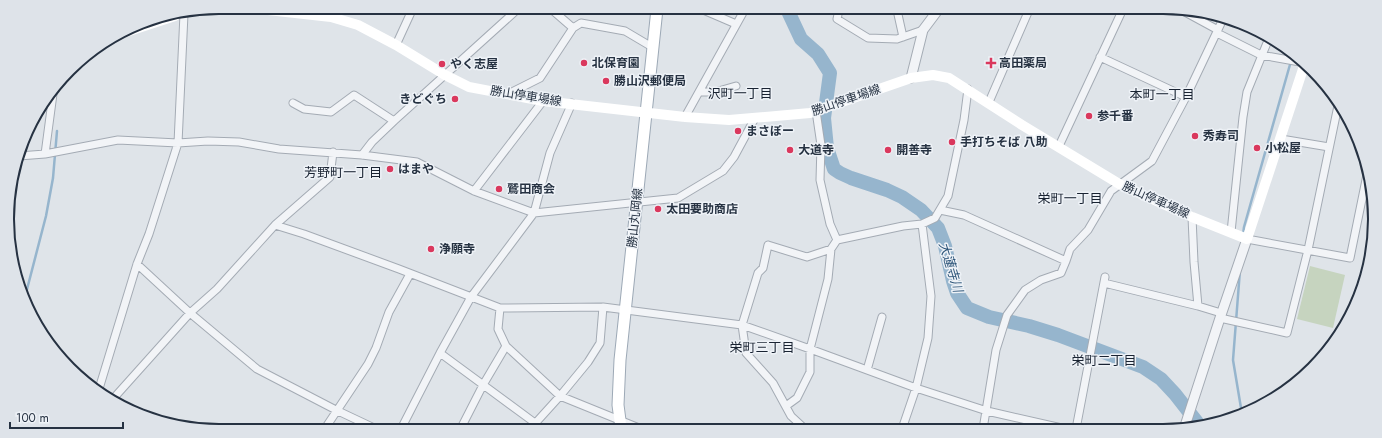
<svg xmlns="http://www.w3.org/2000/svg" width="1382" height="438" font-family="Jost,'Noto Sans JP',sans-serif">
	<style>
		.green { fill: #c6d4bf }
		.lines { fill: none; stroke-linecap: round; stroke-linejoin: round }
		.stream { stroke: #96b5cd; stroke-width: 2.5 }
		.river { stroke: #96b5cd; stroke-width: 14 }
		.minor-casing { stroke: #a4abb4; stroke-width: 9 }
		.tertiary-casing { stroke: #a4abb4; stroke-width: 11 }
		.primary-casing { stroke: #9da9b6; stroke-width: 13 }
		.minor { stroke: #f2f4f7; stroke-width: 7 }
		.tertiary { stroke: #f2f4f7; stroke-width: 9 }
		.secondary { stroke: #fff; stroke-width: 10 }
		.primary { stroke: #fff; stroke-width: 11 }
		.poi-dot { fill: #da385d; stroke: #eef2f7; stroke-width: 1.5 }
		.labels { text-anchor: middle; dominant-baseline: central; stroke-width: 3; stroke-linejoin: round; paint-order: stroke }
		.poi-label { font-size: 12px; font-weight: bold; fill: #263242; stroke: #eef2f7; text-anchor: start }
		.street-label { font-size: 12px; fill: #263242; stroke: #eef2f7 }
		.neighbourhood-label { font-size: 13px; fill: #192332; stroke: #eef2f7 }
		.water-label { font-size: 13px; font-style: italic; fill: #2d5579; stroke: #eef2f7 }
		.rim { fill: none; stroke: #263242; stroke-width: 2 }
	</style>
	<rect width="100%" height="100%" fill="#dfe4e9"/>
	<path class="green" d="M1310,266L1345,275L1333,328L1297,319Z"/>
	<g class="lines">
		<path class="stream" d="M1243,235L1244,227L1293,54
			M1240,270L1233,360L1242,414
			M25,297L46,216L53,178L57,131"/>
		<path class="river" d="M787,9L801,39L818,54L830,73L824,118L827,148L834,169L840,173L851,178L887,190L902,197L921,210L938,228L945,246L953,281L957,293L967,308L989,317L1029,326L1058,335L1143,367L1161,379L1175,394L1200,426"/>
		<g class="minor-casing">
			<path id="minor" d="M701,9L736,24
				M839,10L837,19L868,38L897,39L923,30
				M897,10L903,37
				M1183,11L1218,30
				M331,17L344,8
				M573,28L581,23L625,31L652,47
				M1217,33L1261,55L1300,62
				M396,45L413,8
				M1100,57L1186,97
				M700,92H715L736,86
				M508,94L540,78L573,28L550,8
				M989,102L1029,10
				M293,103L304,109L331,112L354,95L394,121
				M816,111L821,145L820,180L830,224L837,240
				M685,117L745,9
				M1281,139L1329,147
				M1059,146L1122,11
				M45,154L53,94
				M362,155L372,142L394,121L519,8
				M19,156L45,154L118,140L178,143L208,141L239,142L279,149L362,155L417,162L474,191L534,213L678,198L723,171L734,157L755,118
				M474,191L543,101
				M940,210L964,215L1066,261
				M275,225L304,234L399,269L500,308L603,307L742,325L810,349L916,388L987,411L1066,429
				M1231,232L1243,117L1247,92L1269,38
				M1247,239L1350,258L1368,170
				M137,264L190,313L257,369L336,410L372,427
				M1104,283L1198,306L1194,262L1192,217
				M1198,306L1221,313
				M1220,318L1287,333L1308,250L1339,101
				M506,346L560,396L639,428
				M440,353L535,423L540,428
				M867,370L882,317
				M98,392L137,264L149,234L178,143L184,14
				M112,400L190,313L217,289L275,225L330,177L333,152
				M786,406L797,398L810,372V349L828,279L831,249L837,240L903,226L922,224L935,218L948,196L964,120L968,89
				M326,427L368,364L376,348L389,312L410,274
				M402,427L440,353L471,297L534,213L550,153L572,103
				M461,428L483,385L506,346L498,329L500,308
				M531,428L560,396L588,362L600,343L603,307
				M804,428L791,416L773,383L746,353L742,325L758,273L763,268L768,245L807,257L831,249
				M902,429L916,388L928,338L931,296L922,224
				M983,429L996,350L1007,315L1025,290L1041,280L1061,273L1066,261L1070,249L1088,230L1111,191L1152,161L1186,97L1223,19
				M1076,429L1105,277"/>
		</g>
		<g class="tertiary-casing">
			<path id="tertiary" d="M911,78L923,30L938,10
				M1184,429L1220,318L1247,239"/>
		</g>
		<g class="primary-casing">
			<path id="primary" d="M621,428L618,405L620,360L657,9"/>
		</g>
		<use href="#minor" class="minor"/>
		<use href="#tertiary" class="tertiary"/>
		<path class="secondary" d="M241,7L331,17L358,25L396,45L445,75L469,87L543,101L685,117L729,120L810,113L911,78L933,75L949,78L1022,125L1121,185L1192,217L1247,239L1304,66
			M120,34L175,16"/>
		<use href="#primary" class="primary"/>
	</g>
	<g class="poi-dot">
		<circle cx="584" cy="63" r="4"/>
		<path d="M989 57h4v4h4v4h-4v4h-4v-4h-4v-4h4z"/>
		<circle cx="442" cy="64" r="4"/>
		<circle cx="606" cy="81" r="4"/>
		<circle cx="455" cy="99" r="4"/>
		<circle cx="1089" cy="116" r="4"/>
		<circle cx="738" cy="131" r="4"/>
		<circle cx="1195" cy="136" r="4"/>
		<circle cx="952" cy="142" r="4"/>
		<circle cx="1257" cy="148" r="4"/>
		<circle cx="790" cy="150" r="4"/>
		<circle cx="888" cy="150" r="4"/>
		<circle cx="390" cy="169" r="4"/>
		<circle cx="499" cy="189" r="4"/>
		<circle cx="658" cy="209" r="4"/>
		<circle cx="431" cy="249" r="4"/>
	</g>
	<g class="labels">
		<g class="poi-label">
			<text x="592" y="63">北保育園</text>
			<text x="999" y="63">高田薬局</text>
			<text x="450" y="64">やく志屋</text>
			<text x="614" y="81">勝山沢郵便局</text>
			<text x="447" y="99" text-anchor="end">きどぐち</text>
			<text x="1097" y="116">参千番</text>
			<text x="746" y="131">まさぼー</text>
			<text x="1203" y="136">秀寿司</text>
			<text x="960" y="142">手打ちそば 八助</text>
			<text x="1265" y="148">小松屋</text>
			<text x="798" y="150">大道寺</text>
			<text x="896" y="150">開善寺</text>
			<text x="398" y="169">はまや</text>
			<text x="507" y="189">鷲田商会</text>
			<text x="666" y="209">太田要助商店</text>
			<text x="439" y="249">浄願寺</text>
		</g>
		<g class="street-label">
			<text transform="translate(526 96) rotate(9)">勝山停車場線</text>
			<text transform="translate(846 100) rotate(-19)">勝山停車場線</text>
			<text transform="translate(1156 200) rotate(24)">勝山停車場線</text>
			<text transform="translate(635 218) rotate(-84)">勝山丸岡線</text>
		</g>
		<g class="neighbourhood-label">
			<text x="740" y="93">沢町一丁目</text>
			<text x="1162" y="94">本町一丁目</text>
			<text x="343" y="172">芳野町一丁目</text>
			<text x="1070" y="198">栄町一丁目</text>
			<text x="762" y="347">栄町三丁目</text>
			<text x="1104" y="360">栄町二丁目</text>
		</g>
		<g class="water-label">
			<text transform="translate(951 267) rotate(73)">大蓮寺川</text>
		</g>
	</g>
	<path d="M0 0H1382V438H0ZM219 14H1163A205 205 0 0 1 1368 219V219A205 205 0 0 1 1163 424H219A205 205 0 0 1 14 219V219A205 205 0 0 1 219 14Z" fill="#dee3e9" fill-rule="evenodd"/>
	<path class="rim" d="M219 14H1163A205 205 0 0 1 1368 219V219A205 205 0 0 1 1163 424H219A205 205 0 0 1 14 219V219A205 205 0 0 1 219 14Z"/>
	<path d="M10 422v6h113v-6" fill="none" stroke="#263242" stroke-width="2"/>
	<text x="16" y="422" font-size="12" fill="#263242" stroke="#eef2f7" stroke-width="3" paint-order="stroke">100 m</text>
</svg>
